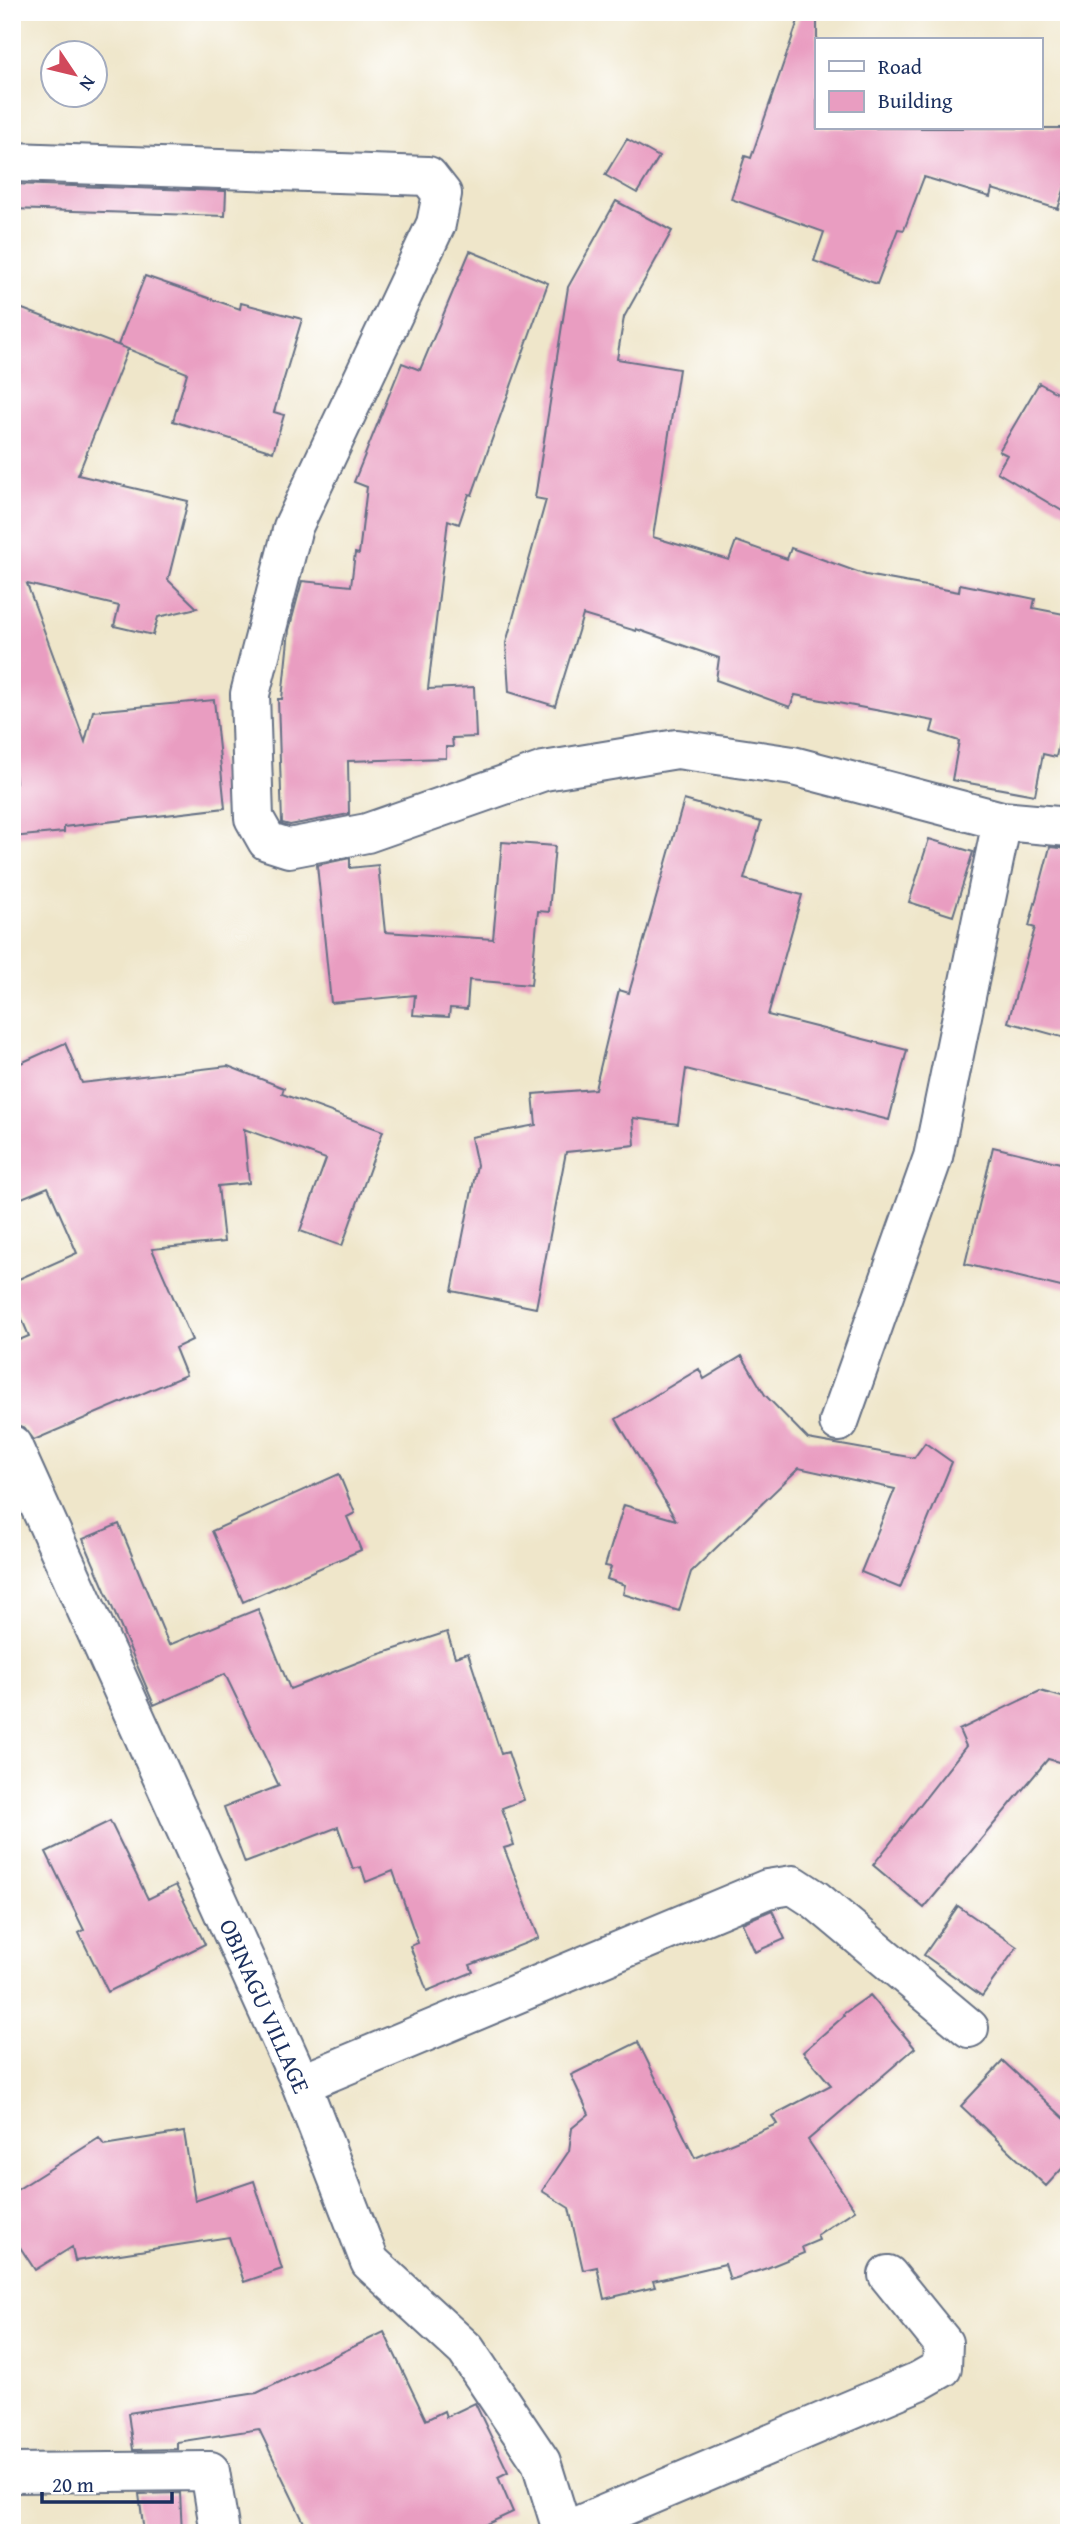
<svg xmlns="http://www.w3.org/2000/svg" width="1081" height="2545" font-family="'Gentium Book Plus',serif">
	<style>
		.building { fill: #e99dc1 }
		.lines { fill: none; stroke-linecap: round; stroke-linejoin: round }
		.street-casing { stroke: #656f84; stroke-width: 42 }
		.street { stroke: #fff; stroke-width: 38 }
		.labels { text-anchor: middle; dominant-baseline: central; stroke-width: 5; stroke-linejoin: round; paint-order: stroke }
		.street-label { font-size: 24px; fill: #1b2f5e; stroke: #fff }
	</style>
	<rect width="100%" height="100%" fill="#fff"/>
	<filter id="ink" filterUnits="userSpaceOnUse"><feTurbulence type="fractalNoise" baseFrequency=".0143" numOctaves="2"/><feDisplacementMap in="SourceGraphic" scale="14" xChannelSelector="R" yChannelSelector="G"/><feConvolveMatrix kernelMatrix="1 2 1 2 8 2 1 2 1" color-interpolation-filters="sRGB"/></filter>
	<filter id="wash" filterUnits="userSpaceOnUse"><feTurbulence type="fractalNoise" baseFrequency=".00686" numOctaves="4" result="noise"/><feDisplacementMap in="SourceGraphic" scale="28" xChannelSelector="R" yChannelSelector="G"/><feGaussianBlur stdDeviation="1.57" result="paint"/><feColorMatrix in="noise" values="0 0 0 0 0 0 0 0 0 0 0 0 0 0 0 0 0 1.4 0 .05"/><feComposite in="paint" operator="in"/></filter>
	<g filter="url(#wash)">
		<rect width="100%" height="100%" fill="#efe6ca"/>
		<g id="blocks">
			<path class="building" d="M801,12H817V128H1069V174L1058,209L992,189L990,197L924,177L904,230L898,229L877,284L814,261L824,232L731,199L745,156L751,158Z
				M627,139L659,157L637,193L605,175Z
				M12,184L226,191L225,216L12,209Z
				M616,201L672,231L624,317L617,359L679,369L653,537L729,560L736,541L787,559L791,548L866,575L959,592L960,584L1035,599L1033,608L1069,615V697L1056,757L1043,754L1035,795L952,780L959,741L931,732L934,721L795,695L790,707L716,680L719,658L636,629V631L583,615L555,706L509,692L506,643L546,500L535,498L568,287Z
				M470,251L548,283L472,495L469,494L459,524L448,520L428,689L474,687L476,737L452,738L453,747H446V758L348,761L349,814L290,825L282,823L278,699H282L289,630L302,581L351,586L355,553L359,554L367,487L354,482L402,363L420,370Z
				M145,276L240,309L241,303L302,319L274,412L284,415L273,452L173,421L187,373L118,345Z
				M12,305L128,349L78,475L188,501L168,580L197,608L158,617L153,635L114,626L119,606L27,584L85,742L93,711L214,700L225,808L64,827V832L12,837V783H16L12,744Z
				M1039,383L1069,400V515L997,472L1007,455L999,451Z
				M684,800L761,822L744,879L802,895L768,1015L907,1050L889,1120L686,1069L678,1124L633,1118L635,1145L566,1152L536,1308L452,1291L477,1165L471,1137L536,1125L533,1094L595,1089L619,990L629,993Z
				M929,839L973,852L953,916L909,902Z
				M502,842L555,846L549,912L538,911L531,985L469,980L467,1009L450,1008L449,1017L413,1015L415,995L331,1003L317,865L350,858V868L378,865L385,932L493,939Z
				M1050,847L1069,849V1039L1008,1022L1035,928L1029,926Z
				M65,1043L82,1083L228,1066L284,1088L282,1094L383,1131L342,1246L300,1231L326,1159L244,1129L249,1183L218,1186L224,1242L152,1249L192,1340L175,1348L186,1375L34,1440L25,1428L12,1423V1343L29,1336L12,1296V1282L77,1253L48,1187L12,1202V1067Z
				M993,1147L1069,1165V1289L965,1264Z
				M742,1356L765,1395L808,1439L914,1458L925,1443L952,1462L900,1588L861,1572L895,1489L799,1468L691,1572L679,1611L623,1594L625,1585L607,1579L611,1567L605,1566L624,1505L676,1520L616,1419L699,1369L704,1379Z
				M339,1474L355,1513L347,1517L361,1550L243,1602L212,1531Z
				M119,1524L169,1645L258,1609L290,1689L374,1656L447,1632L455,1657L468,1653L501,1754L508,1752L524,1800L502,1808L514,1845L504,1848L539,1938L470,1965L473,1972L427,1991L410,1946L418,1943L393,1871L366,1882L361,1867L353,1869L338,1827L245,1863L224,1807L279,1786L225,1674L154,1705L83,1539Z
				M1040,1691L1069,1699V1765L1048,1759L924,1908L873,1865L966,1746L959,1730Z
				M110,1821L148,1899L176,1885L205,1944L108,1992L79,1933L84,1930L46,1852Z
				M958,1906L1017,1947L982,1996L924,1955Z
				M772,1910L785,1939L755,1952L742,1923Z
				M870,1995L915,2048L808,2140L855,2210L817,2235L819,2240L802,2247L804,2253L767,2268L730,2280L725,2264L653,2281L655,2287L604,2299L597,2267L583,2270L569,2208L542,2191L569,2151L572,2128L589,2114L571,2075L638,2042L695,2158L777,2124L772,2116L831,2085L803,2052L844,2016L843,2014Z
				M1003,2061L1069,2123V2161L1046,2186L961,2106Z
				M184,2132L195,2201L254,2181L282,2269L244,2282L229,2237L75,2261L72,2247L35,2270L12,2235V2193L99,2138L104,2145Z
				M384,2332L426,2420L444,2411L446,2417L475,2403L508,2472L498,2477L513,2512L468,2533H309L259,2429L177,2442V2449L133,2450L128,2413L257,2393Z
				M180,2493L182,2533H144L139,2494Z"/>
		</g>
	</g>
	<g filter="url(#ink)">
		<use href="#blocks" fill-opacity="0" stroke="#656f84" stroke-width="2"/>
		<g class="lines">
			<g class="street-casing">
				<path id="street" d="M12,162L428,176L442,194L436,224L293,527L250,694L254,818L267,841L289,848L367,833L544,771L677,749L793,766L1002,821L1069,827
					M839,1422L933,1157L1002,821
					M12,1445L301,2084L370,2262L466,2350L541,2462L563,2533
					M301,2084L767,1889L793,1885L816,1900L969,2028
					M12,2473L210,2471L220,2533
					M563,2532L919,2381L942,2368L943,2343L888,2275"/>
			</g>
			<use href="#street" class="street"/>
		</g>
	</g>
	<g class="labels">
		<g class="street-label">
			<text transform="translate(265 2006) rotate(66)">OBINAGU VILLAGE</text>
		</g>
	</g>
	<rect width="1081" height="2545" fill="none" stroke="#fff" stroke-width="42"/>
	<rect x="815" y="38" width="228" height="91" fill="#ffffff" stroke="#a4acbf" stroke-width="2"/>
	<rect x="829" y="61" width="35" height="10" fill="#ffffff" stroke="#a4acbf" stroke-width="2"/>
	<text x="878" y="74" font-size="21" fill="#1b2f5e">Road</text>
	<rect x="829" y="91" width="35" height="21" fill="#e99dc1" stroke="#a4acbf" stroke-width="2"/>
	<text x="878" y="108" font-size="21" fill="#1b2f5e">Building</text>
	<g transform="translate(74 74) rotate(125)"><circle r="33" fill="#ffffff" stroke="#a4acbf" stroke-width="2"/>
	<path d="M0-5L12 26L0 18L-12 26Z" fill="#d1495b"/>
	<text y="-10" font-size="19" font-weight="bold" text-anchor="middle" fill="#1b2f5e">N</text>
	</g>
	<path d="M42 2492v10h130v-10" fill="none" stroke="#1b2f5e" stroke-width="3.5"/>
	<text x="52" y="2492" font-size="21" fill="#1b2f5e" stroke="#ffffff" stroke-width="5" paint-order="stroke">20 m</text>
</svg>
